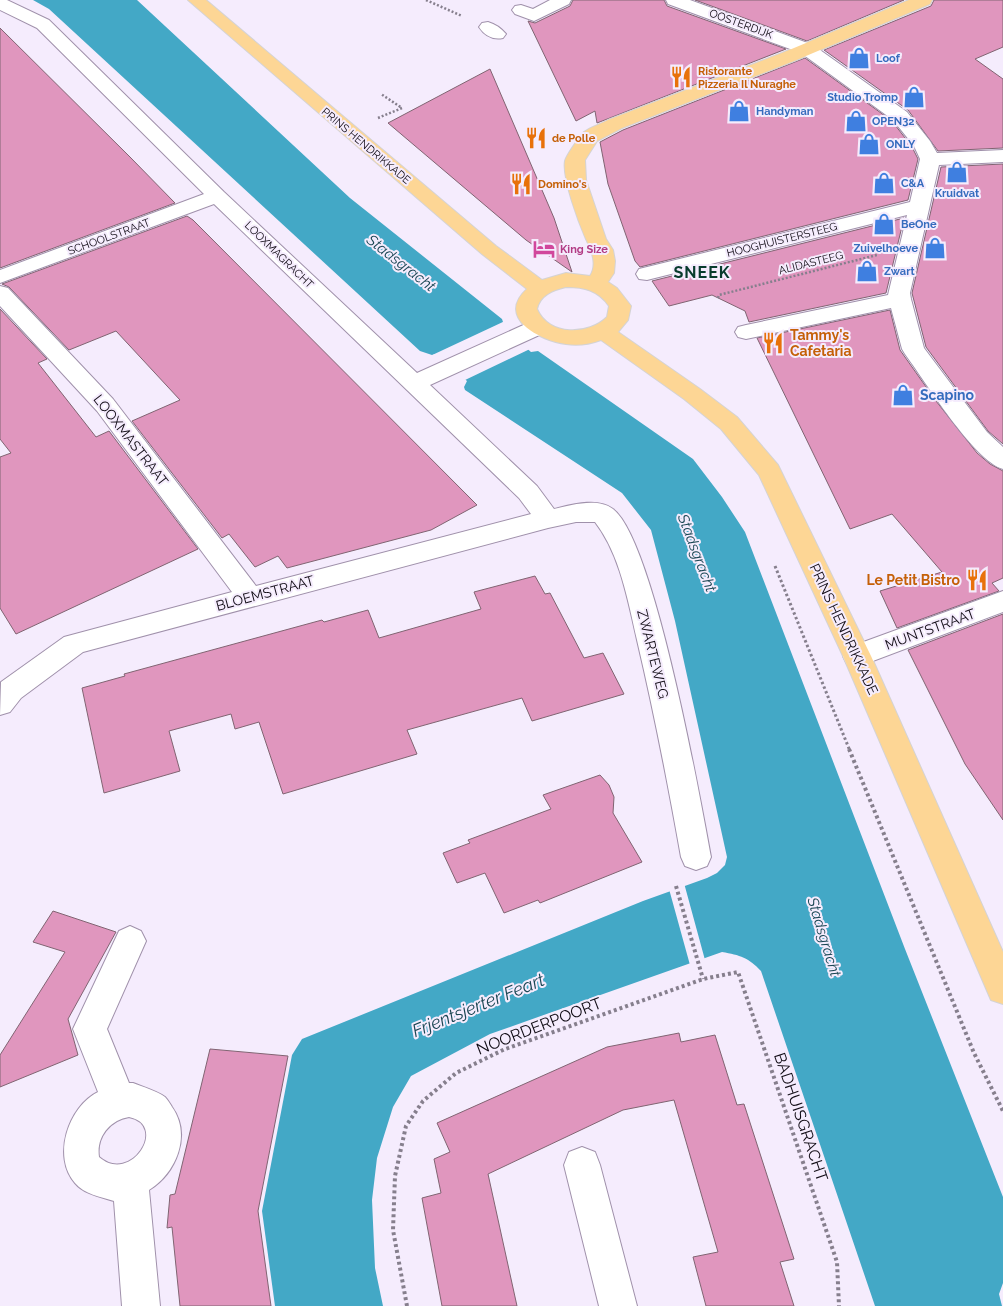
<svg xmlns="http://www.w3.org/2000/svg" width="1003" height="1306" font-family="Raleway,sans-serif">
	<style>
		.water { fill: #43a8c6 }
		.pier { fill: #f5ecfd }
		.building { fill: #e096be; stroke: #806472 }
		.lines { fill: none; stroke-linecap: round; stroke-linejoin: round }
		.minor-casing { stroke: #a091ab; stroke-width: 2 }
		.major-casing { stroke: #d4d3d5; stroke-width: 2 }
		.path-far2 { stroke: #867f8d; stroke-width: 2.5; stroke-dasharray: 2 2; stroke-linecap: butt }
		.path-far1 { stroke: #867f8d; stroke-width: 3; stroke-dasharray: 2.5 2.5; stroke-linecap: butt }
		.path { stroke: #867f8d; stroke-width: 4; stroke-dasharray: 3 3; stroke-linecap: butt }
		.minor { fill: #fff; fill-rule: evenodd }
		.major { fill: #fdd695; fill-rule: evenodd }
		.labels { text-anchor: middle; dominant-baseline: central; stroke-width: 4; stroke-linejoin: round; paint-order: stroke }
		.far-street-label { font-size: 11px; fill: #0f0a13; stroke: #f5ecfd }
		.far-shop-label { font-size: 11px; font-weight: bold; fill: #366cbe; stroke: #f5ecfd; text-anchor: start }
		.far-food-label { font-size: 11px; font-weight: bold; fill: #c56008; stroke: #f5ecfd; text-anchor: start }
		.far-hotel-label { font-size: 11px; font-weight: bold; fill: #b23c85; stroke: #f5ecfd; text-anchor: start }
		.food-label { font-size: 14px; font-weight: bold; fill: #c56008; stroke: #f5ecfd; text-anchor: start }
		.shop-label { font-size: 14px; font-weight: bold; fill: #366cbe; stroke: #f5ecfd; text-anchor: start }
		.street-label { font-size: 14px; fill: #0f0a13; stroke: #f5ecfd }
		.water-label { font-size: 15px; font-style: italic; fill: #1a4653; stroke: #f5ecfd }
		.far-district-label { font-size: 16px; font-weight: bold; letter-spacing: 1px; fill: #083c2d; stroke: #f5ecfd }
		.near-street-label { font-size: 16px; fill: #0f0a13; stroke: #f5ecfd }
		.near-water-label { font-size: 18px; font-style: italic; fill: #1a4653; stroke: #f5ecfd }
	</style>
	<rect width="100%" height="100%" fill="#f5ecfd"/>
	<path class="water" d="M33,0H137L350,198L502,319L503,322L502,326L531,352L538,351L693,459L722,497L745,532L905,949L1003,1197V1283L999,1294L1002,1306H875L761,971C749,958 740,955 722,952L490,1034L411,1076L393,1107L377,1158L372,1200L375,1268L383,1306H275L262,1211L292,1055L302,1039L643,901L707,878L717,873L725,865L727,857L675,621L651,530L622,493L465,390L464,387L467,381L436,354L432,355L420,351L49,9Z"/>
	<path class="pier" d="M505,321V325L530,349L463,381L436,356L428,357Z
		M684,883L705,960L690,965L669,889Z"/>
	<path class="building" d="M573,0H664L667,6L786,49L597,123L595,111L576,121L528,21L535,23L570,6Z
		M695,0H904L807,41Z
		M934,0H1003V47L975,59L1003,79V148L938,151L908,110L824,50L931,6Z
		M0,28L130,157L175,203L0,268Z
		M805,58L892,121L912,147L918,159L908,200L640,267L635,261L608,184L600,142L623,130Z
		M490,69L554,218L572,272L526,240L388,123Z
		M1003,164V444L988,431L926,347L912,293L941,167Z
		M187,216L193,220L477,505L431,530L287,568L278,556L255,567L229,534L222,538L132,421L180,400L116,331L69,350L9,287L2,284Z
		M904,218L886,293L749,322L745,311L712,295L669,306L652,281Z
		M0,309L47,359L38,363L96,437L109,431L198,549L16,634L0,608V457L11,453L0,439Z
		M890,310L900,350L936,401L977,453L990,464L1003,471V578L992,583L999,591L897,628L880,591L942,572L892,514L850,529L757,338Z
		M535,576L545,594L550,593L584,658L603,653L624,694L532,721L522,698L407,730L417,754L283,794L259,722L235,729L231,714L169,731L180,771L104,793L82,688L125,676L124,674L322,620L324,622L368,610L379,638L481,609L474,592Z
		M1003,614V820L965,764L908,650Z
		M600,775L609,785L614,797L613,813L642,862L540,903L538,900L504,913L485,873L457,883L443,853L470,843L468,840L551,809L543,795Z
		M53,911L116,932L68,1019L78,1055L0,1087V1055L65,952L33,942Z
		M679,1033L681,1042L715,1035L737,1105L744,1104L794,1259L780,1262L794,1306H706L693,1257L718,1252L674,1100L623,1110L488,1174L517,1306H442L422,1198L441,1193L434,1159L450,1152L437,1123L607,1047Z
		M210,1049L288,1056L258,1211L271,1306H180L172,1227L167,1228L170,1195L175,1194Z"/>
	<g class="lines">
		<g class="minor-casing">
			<path id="minor" d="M0,0H7L49,20L224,192L417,373L530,322L538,320L546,322L549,327L546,332L430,385L537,486L554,509C571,505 598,497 613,509C654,540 700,797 711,857L707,866L696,870L685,866L681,857C668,784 654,712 637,640C628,601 620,554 595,522H576L548,528L83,652L21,698L10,712L0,715L1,682L64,637L232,592L97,411L0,306V286L8,288L113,399L256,586L531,514L519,498L214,204L0,283V270L204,194L37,28L0,10Z
				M550,0H571L569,4L534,21L515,14L512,10L515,6L521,5L533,9Z
				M666,0H690L813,45L907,112L930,141L937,153L1003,150V162L939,165L910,293L911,299L924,348L987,432L1003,447V469C974,461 925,381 905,354L902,349L891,308L746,339L738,337L735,332L738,327L746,325L888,295L907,215L647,280L639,279L636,274L639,269L910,202L920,159L914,146L893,120L801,53L668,4Z
				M488,22C495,24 501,28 506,34L503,38C493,40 485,36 479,27L482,23Z
				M1003,591V612L857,667L847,664L843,656L847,648Z
				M130,926L141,931L146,941L107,1029L129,1083H133C143,1087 157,1091 165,1097C168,1100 170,1104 172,1107C192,1135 176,1173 149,1190L160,1306H122L114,1201C101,1197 84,1194 75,1183C52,1157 68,1107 98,1092L73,1029L119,931ZM129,1117C169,1125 131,1185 99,1157C96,1137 110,1120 129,1117Z
				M582,1147L595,1152L600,1165L637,1306H599L564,1165L569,1152Z"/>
		</g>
		<g class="major-casing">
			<path id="major" d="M188,0H206L496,246L542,280L566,273L590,276C598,264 591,250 586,239C579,223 562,178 565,161C566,156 580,136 584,132C591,127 601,124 608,120L782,53L909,0H932L930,4L794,61L622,128L597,141L585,160L586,180L606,239L613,250L615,261L614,273L608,282L617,288L631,306L628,320L618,332L700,389L737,417L778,465L871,656L1003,952V1004L991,1000L843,656L759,475L721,429L684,399L601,340C590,344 578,346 566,344C541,341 495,318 527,289L482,254ZM566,287C584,287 598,290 609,306L607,317C589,335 549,337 537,309C540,295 553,290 566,287Z"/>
		</g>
		<path class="path-far2" d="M426,0L462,16
			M378,118L402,108L381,94
			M718,298L719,295L877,255"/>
		<path class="path-far1" d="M775,566L850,751"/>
		<path class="path" d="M849,749L974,1053L1003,1111
			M676,886L703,979
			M407,1306L393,1230L395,1176L406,1126L423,1101L456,1073L505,1049L703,979L738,972L837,1262L839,1306"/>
		<use href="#minor" class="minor"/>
		<use href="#major" class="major"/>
	</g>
	<defs>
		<g id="shop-bare" transform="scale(1.725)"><path d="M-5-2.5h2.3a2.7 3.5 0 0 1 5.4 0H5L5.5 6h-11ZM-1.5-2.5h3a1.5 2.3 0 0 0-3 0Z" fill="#3f7fe0" stroke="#f5ecfd" stroke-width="2.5" paint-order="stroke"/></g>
		<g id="restaurant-bare" transform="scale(1.725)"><path d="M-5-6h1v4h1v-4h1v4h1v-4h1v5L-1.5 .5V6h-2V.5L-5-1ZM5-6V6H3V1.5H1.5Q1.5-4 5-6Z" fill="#e8710a" stroke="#f5ecfd" stroke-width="2.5" paint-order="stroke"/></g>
		<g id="hotel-bare" transform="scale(1.725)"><path d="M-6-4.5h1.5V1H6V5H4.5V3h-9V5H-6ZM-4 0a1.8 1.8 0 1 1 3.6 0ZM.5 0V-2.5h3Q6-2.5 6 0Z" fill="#d1479c" stroke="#f5ecfd" stroke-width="2.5" paint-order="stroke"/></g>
	</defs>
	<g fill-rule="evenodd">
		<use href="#shop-bare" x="859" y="58"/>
		<use href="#restaurant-bare" x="681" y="77"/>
		<use href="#shop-bare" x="914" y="97"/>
		<use href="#shop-bare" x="739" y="111"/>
		<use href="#shop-bare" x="856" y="121"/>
		<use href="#restaurant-bare" x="536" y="138"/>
		<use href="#shop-bare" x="869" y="144"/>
		<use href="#shop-bare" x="957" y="172"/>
		<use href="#shop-bare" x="884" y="183"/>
		<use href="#restaurant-bare" x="521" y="184"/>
		<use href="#shop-bare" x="884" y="224"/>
		<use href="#shop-bare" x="935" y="248"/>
		<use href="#hotel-bare" x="544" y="249"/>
		<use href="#shop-bare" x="867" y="271"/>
		<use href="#restaurant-bare" x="773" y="343"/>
		<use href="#shop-bare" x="903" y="395"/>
		<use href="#restaurant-bare" x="977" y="580"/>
	</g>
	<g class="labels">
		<g class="far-street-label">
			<text transform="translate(741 24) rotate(20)">OOSTERDIJK</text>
			<text transform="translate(366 146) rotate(40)">PRINS HENDRIKKADE</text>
			<text transform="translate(109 237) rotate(-20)">SCHOOLSTRAAT</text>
			<text transform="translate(782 240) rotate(-14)">HOOGHUISTERSTEEG</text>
			<text transform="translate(279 255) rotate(44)">LOOXMAGRACHT</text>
			<text transform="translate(811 263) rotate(-14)">ALIDASTEEG</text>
		</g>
		<g class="far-shop-label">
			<text x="876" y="58">Loof</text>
			<text x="898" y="97" text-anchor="end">Studio Tromp</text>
			<text x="756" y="111">Handyman</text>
			<text x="872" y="121">OPEN32</text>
			<text x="886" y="144">ONLY</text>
			<text x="901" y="183">C&amp;A</text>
			<text x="957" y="193" text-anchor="middle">Kruidvat</text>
			<text x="901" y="224">BeOne</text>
			<text x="918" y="248" text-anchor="end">Zuivelhoeve</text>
			<text x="884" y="271">Zwart</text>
		</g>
		<g class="far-food-label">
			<text x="698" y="71">Ristorante<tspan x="698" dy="13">Pizzeria Il Nuraghe</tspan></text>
			<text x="552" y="138">de Polle</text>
			<text x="538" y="184">Domino's</text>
		</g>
		<g class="far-hotel-label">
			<text x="560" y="249">King Size</text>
		</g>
		<g class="food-label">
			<text x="790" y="335">Tammy's<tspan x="790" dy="16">Cafetaria</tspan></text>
			<text x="960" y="580" text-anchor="end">Le Petit Bistro</text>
		</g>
		<g class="shop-label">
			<text x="920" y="395">Scapino</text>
		</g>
		<g class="street-label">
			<text transform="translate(131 440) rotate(52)">LOOXMASTRAAT</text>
			<text transform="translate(265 593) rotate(-15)">BLOEMSTRAAT</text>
			<text transform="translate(844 629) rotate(65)">PRINS HENDRIKKADE</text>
			<text transform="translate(930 629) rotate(-20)">MUNTSTRAAT</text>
			<text transform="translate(653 654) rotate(76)">ZWARTEWEG</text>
		</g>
		<g class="water-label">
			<text transform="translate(401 263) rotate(38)">Stadsgracht</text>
			<text transform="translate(697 553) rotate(69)">Stadsgracht</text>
			<text transform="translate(824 937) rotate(73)">Stadsgracht</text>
		</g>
		<g class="far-district-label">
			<text x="702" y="272">SNEEK</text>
		</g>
		<g class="near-street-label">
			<text transform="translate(539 1026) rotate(-21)">NOORDERPOORT</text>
			<text transform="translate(801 1117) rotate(71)">BADHUISGRACHT</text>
		</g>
		<g class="near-water-label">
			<text transform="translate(478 1005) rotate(-22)">Frjentsjerter Feart</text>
		</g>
	</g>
</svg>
